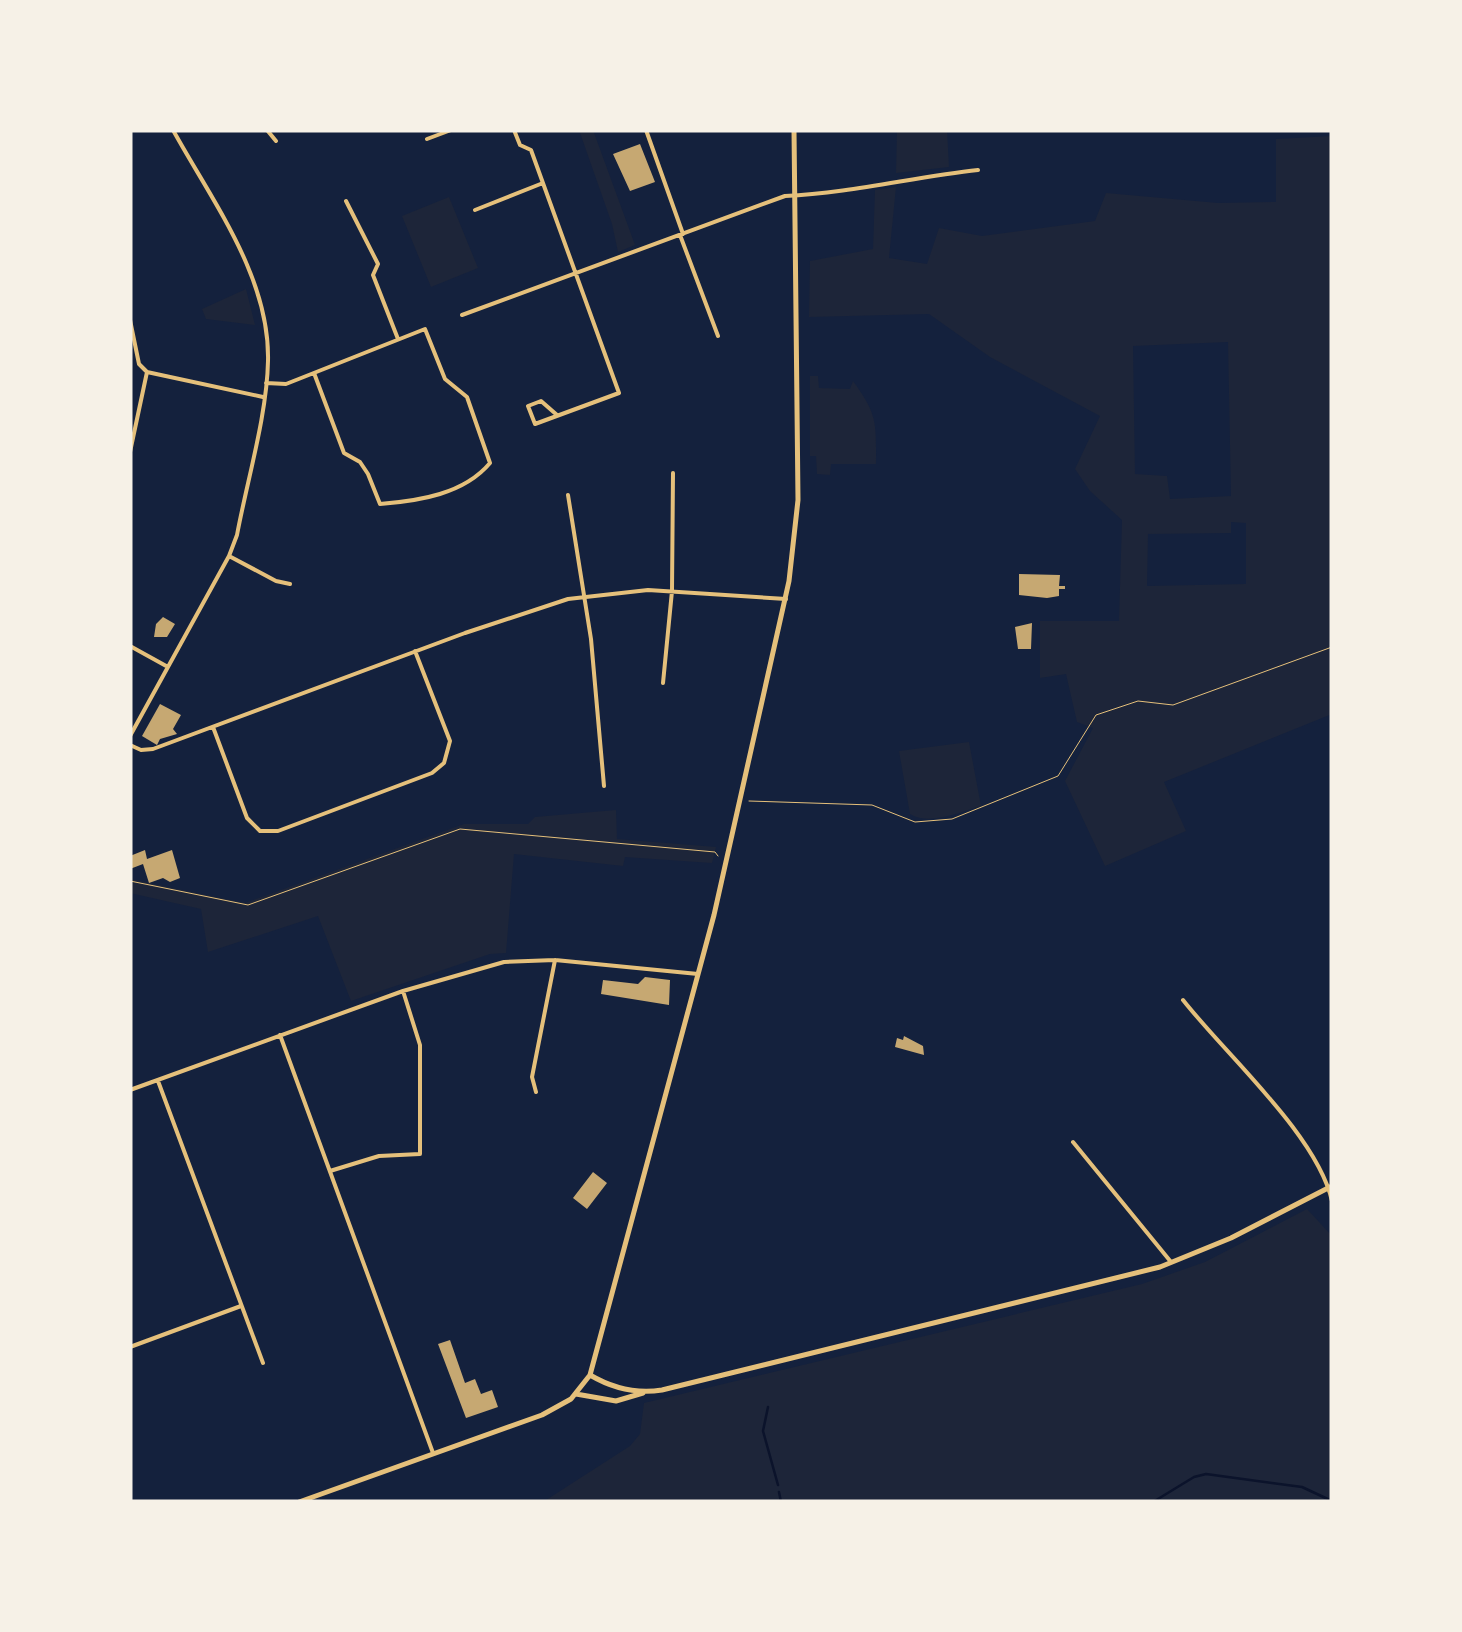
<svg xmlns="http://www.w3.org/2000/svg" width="1462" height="1632" font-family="'Playfair Display',serif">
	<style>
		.green { fill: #1d2539; fill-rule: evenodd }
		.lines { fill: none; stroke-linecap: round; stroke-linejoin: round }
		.stream { stroke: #0b132b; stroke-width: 2.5 }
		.building { fill: #c6a872 }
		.path { stroke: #e5c07b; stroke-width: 1 }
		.minor { stroke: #e5c07b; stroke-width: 4 }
		.secondary { stroke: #e5c07b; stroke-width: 5 }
	</style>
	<rect width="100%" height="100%" fill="#14213d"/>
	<path class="green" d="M579,130H593L635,245L618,252L612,224Z
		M897,130H947L949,167L896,173Z
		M1332,136V714L1164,782L1186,831L1105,866L1065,781L1093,728L1077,722L1066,674L1040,678V621H1119L1122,520L1090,491L1075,469L1100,416L990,357L929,314L809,317L810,261L873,249L875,190L896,187L889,258L927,264L939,228L982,236L1095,221L1106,193L1218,203L1276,202V139ZM1228,342L1231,496L1170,499L1167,476L1135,474L1133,346ZM1231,522L1246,523V584L1147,586L1148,534L1231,533Z
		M449,197L478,268L431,287L402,216Z
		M246,289L255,325L206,319L202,309Z
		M810,376H818L819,388L850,389L853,381C878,415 876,423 876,464H831L830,475L817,474L816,456H810Z
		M969,742L981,806C960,812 930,826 910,814L899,751Z
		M616,810L617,839L716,847L712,863L625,857L623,866L514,854L506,953L490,954L351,1001L318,916L208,952L201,909L130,893V879L245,903L464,824H528L535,817Z
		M1307,1209L1332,1236V1502H543L630,1446L640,1434L644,1403L1142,1284L1205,1262Z"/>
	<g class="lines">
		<path class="stream" d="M768,1407L763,1431L778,1485
			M779,1492L781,1502
			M1153,1502L1194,1477L1206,1474L1302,1487L1332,1501"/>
	</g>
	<path class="building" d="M640,144L655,182L630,191L613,154Z
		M1019,574L1060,575L1059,586H1065V589H1059V596L1047,598L1019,595Z
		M163,617L175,624L167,637H154L156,624Z
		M1032,623L1031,649H1018L1015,627Z
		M160,704L181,715L173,729L177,734L160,739L157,745L142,736Z
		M145,850L147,859L172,850L180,878L170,882L163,878L149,883L143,864L130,869V856Z
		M645,977L670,980L669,1005L601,994L603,980L638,984Z
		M904,1036L923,1046L924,1055L895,1047L897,1038L903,1040Z
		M593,1172L607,1183L587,1209L573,1198Z
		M450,1340L465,1383L475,1379L481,1394L492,1390L498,1407L466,1418L438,1344Z"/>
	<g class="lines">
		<path class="path" d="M749,801L872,805L915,822L952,819L1058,776L1096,715L1138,701L1173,705L1332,647
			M130,881L248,905L460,829L715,852L718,856"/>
		<path class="minor" d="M267,130L276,141
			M514,130L520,145L531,150L619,393L535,424L528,406L541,401L557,415
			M646,130L683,234
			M427,139L451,130
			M346,201L378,264L373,275L398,339
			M475,210L543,183
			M680,235L718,336
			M462,315L785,196C850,193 914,177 978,170
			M130,320L139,364L147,372L263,397
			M266,383L286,384L425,329L445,379L467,397L490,463C464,494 419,501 380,504L368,474L360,462L344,453L314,373
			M130,452L147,372
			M568,495L591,639L604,786
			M229,556L276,581L290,584
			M130,646L168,667
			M663,683L672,591L673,473
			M213,727L247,818L260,831H278L432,773L444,763L450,741L415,651
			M130,736L229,556L237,535C247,481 267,415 268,361C270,277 212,201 173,130
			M130,745L141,750L153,749L465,633L568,599L648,590L786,599
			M1183,1000C1227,1056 1317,1135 1332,1201
			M280,1035L433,1453
			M158,1081L263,1363
			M130,1090L403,991L504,962L555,960L698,974
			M536,1092L532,1077L555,960
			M1073,1142L1171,1262
			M330,1171L379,1156L420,1154V1045L403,991
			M130,1347L241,1306"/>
		<path class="secondary" d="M590,1375C612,1388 636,1394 662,1390L1160,1267L1231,1238L1332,1186
			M576,1394L616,1401L643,1393
			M299,1502L542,1415L571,1399L590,1375L714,915L789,581L798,500L794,130"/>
	</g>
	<rect width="1462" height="1632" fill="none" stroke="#f6f1e7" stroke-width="265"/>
</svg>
